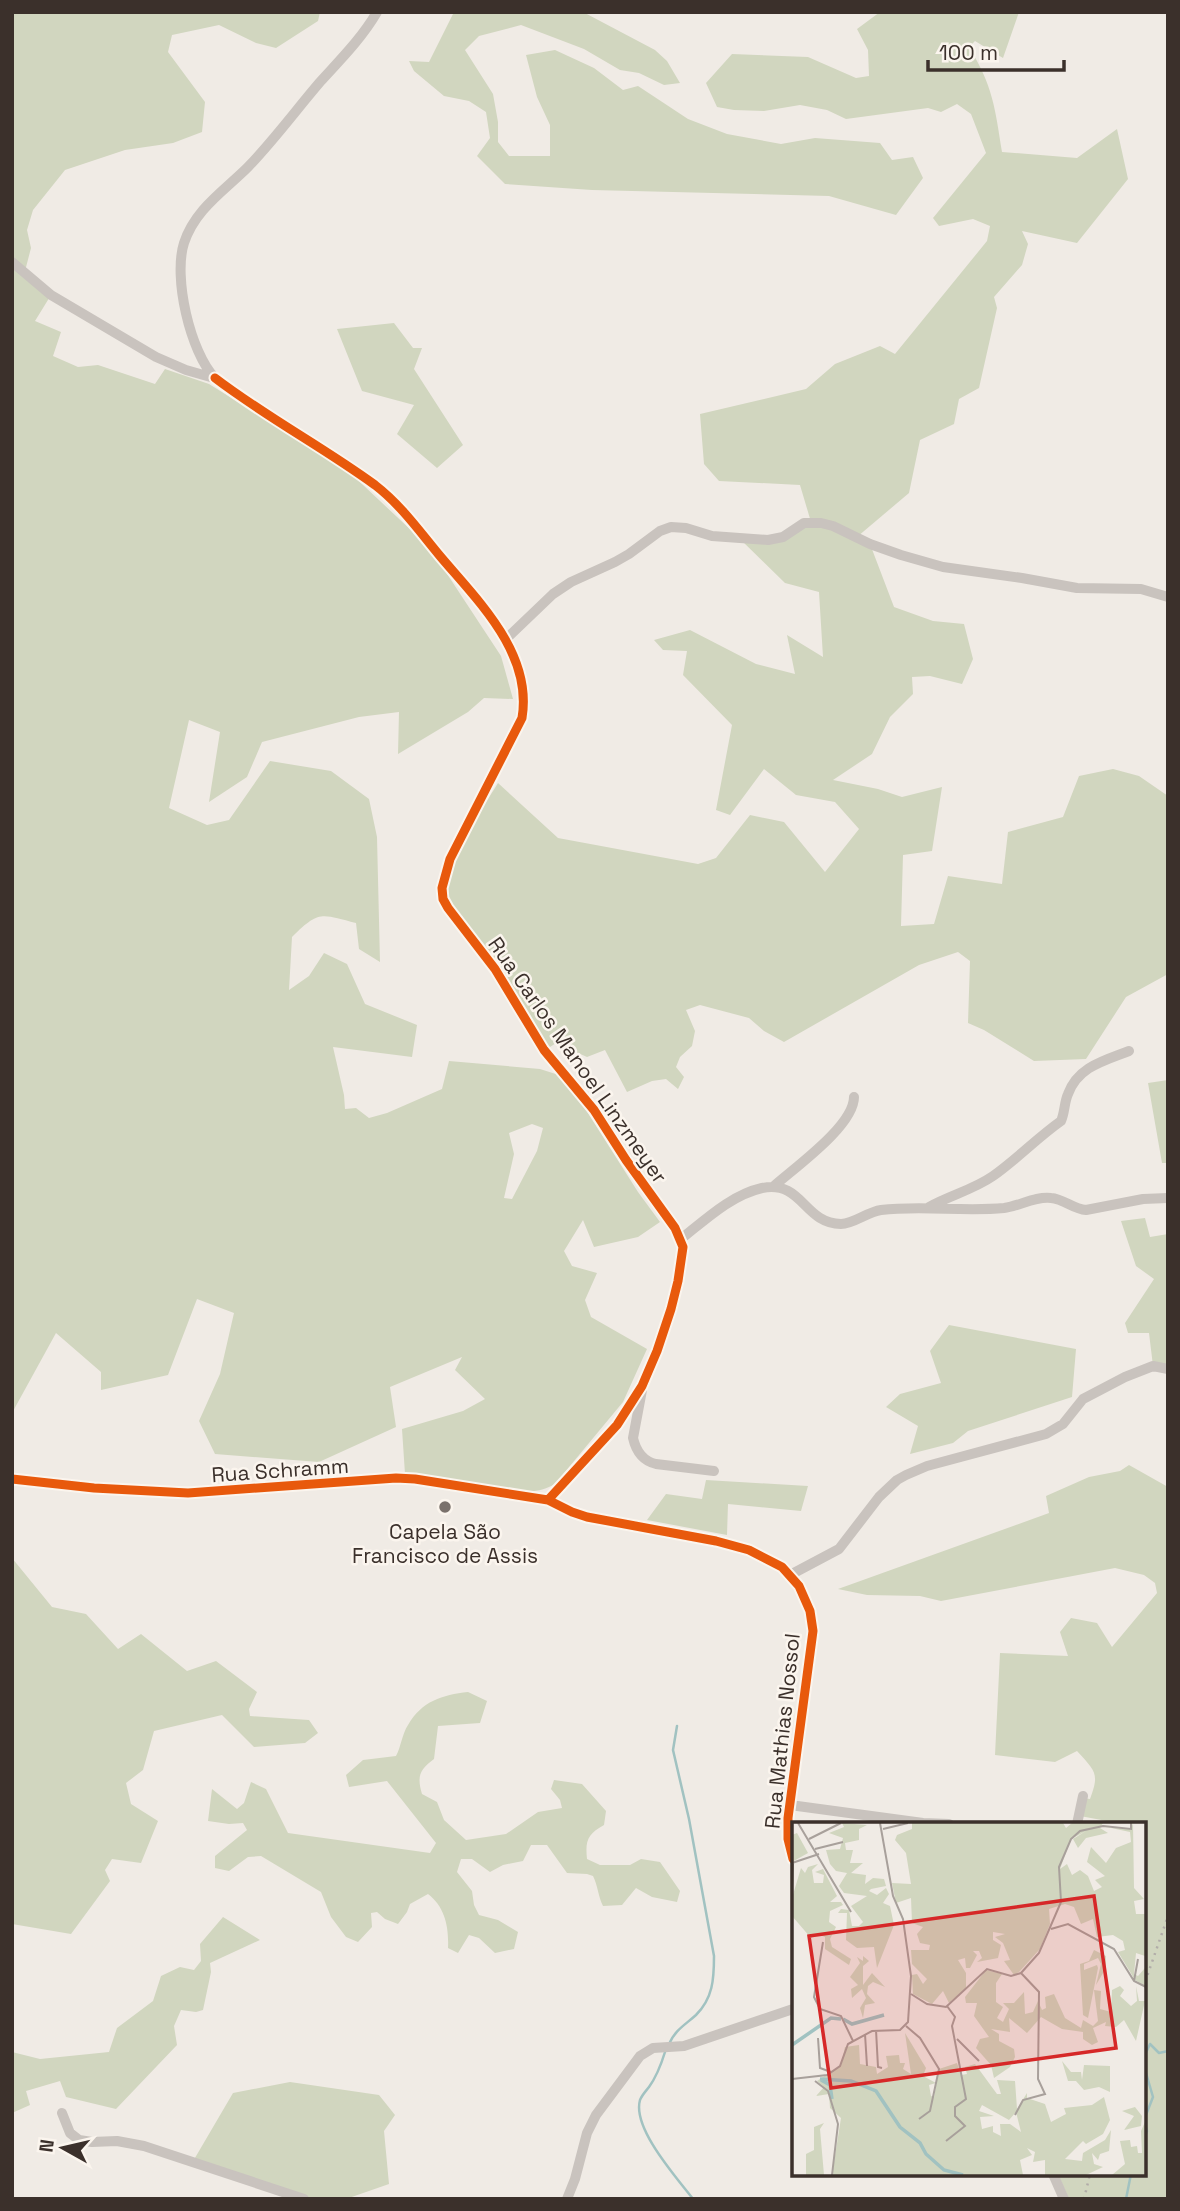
<svg xmlns="http://www.w3.org/2000/svg" width="1180" height="2211" font-family="'Space Grotesk',sans-serif">
	<style>
		.green { fill: #d1d6bf; fill-rule: evenodd }
		.lines { fill: none; stroke-linecap: round; stroke-linejoin: round }
		.stream { stroke: #a1c2c1; stroke-width: 2.5 }
		.minor { stroke: #c9c3be; stroke-width: 10 }
		.rail { stroke: #b1aca8; stroke-width: 2.5; stroke-dasharray: 2 5; stroke-linecap: butt }
		.cycleway-casing { stroke: #fbf5ee; stroke-width: 13 }
		.cycleway { stroke: #e8590c; stroke-width: 9 }
		.poi-dot { fill: #7a716c; stroke: #fbf5ee; stroke-width: 2.5 }
		.labels { text-anchor: middle; dominant-baseline: central; stroke-width: 5; stroke-linejoin: round; paint-order: stroke }
		.street-label { font-size: 21px; fill: #3b302b; stroke: #fbf5ee }
		.poi-label { font-size: 21px; fill: #3b302b; stroke: #fbf5ee }
		.inset-river { fill: none; stroke: #a1c2c1; stroke-width: 3.5 }
		.inset-road { fill: none; stroke: #a8a09b; stroke-width: 2 }
		.view { fill: #d62828; fill-opacity: 0.15; stroke: #d62828; stroke-width: 3.5 }
		.inset-edge { fill: none; stroke: #3b302b; stroke-width: 3.5 }
	</style>
	<rect width="100%" height="100%" fill="#f0ebe5"/>
	<path class="green" d="M12,12H320L318,21L276,48L256,43L219,25L172,35L168,52L205,102L202,132L173,143L125,150L65,170L33,210L27,230L31,248L25,271L51,295L35,321L61,332L53,356L78,367L98,365L155,384L165,369L209,384L346,469L430,548L501,656L513,699L484,698L468,712L398,754L399,712L359,717L262,742L247,777L209,802L220,732L189,720L169,808L207,825L229,820L270,761L331,771L369,799L377,837L380,962L359,949L356,923C321,914 319,910 292,937L289,990L309,976L324,953L347,964L365,1004L417,1025L412,1057L333,1047L344,1095L345,1109L356,1108L369,1118L387,1113L442,1089L449,1061L540,1069L565,1077L638,1192L660,1222L638,1237L594,1247L583,1220L564,1251L572,1266L597,1273L585,1300L591,1317L647,1349L623,1402L555,1484C544,1490 536,1492 524,1491L405,1474L402,1429L463,1411L485,1399L455,1370L462,1357L390,1387L396,1427L319,1462L215,1454L199,1421L220,1374L234,1313L197,1299L168,1375L101,1390V1372L56,1333L12,1413ZM532,1124L543,1128L537,1151L512,1199L504,1198L514,1154L509,1133Z
		M454,12H583L655,50L667,61L680,83L664,85L639,73L620,70L584,49L521,25L479,36L465,50L493,94L498,122V142L509,156H550V125L537,97L526,55L555,50L594,68L623,90L638,86L688,119L727,134L781,144L815,138L880,143L892,160L913,157L923,178L896,215L829,196L592,190L505,184L477,156L490,138L486,112L469,101L444,96L414,71L409,61L429,62Z
		M880,12H1019L1003,58L975,41L969,47C993,86 995,108 1002,152L1077,158L1117,129L1128,179L1077,243L1022,231L1028,244L1022,265L994,297L997,308L979,388L959,399L954,424L920,440L909,493L857,537L870,544L894,607L933,621L964,624L973,659L962,684L930,676L912,677L913,694L890,717L872,754L833,780L878,789L902,797L942,787L932,851L903,855L901,926L934,924L948,876L1002,884L1008,832L1063,817L1079,776L1113,769L1139,776L1168,796V974L1126,997L1086,1059L1034,1061L984,1030L968,1023L970,961L958,952L919,965L784,1042L764,1031L749,1018L700,1005L686,1010L695,1031L692,1046L680,1057L676,1067L684,1077L678,1089L666,1079L652,1081L627,1092L605,1050L587,1057L556,1043L547,1049C523,1009 501,967 471,932C460,919 445,906 445,887C446,862 484,806 498,783L558,838L698,864L716,858L750,815L784,822L825,872L859,829L835,802L796,795L764,769L730,815L716,810L732,725L683,675L687,651L663,650L654,640L690,630L756,664L795,674L787,635L823,657L819,592L785,583L740,539L768,540L811,522L800,485L719,481L704,464L700,414L806,389L835,364L880,346L895,354L987,241L990,226L973,219L939,226L933,218L986,153L971,114L957,104L941,112L928,108L846,119L827,110L800,105L764,111L734,110L717,107L706,83L732,54L808,57L856,78L869,76L868,50L857,29Z
		M394,323L413,348H422L414,369L463,445L437,468L397,434L414,405L362,391L337,329Z
		M1168,1080V1163H1162L1148,1083Z
		M1145,1218L1150,1237L1168,1234V1369L1153,1366L1149,1333H1128L1125,1323L1154,1279L1136,1266L1121,1221Z
		M949,1325L1076,1349L1072,1397L968,1431L953,1443L910,1454L918,1426L886,1407L900,1394L941,1383L930,1351Z
		M1129,1465L1168,1487V2199H1069L1058,2174H1143V1824H1123L1080,1816L1083,1798L1090,1799C1100,1773 1095,1771 1077,1751L1055,1762L995,1755L1000,1653L1068,1656L1060,1632L1071,1618L1097,1623L1112,1647L1157,1593L1155,1583L1144,1575L1115,1568L941,1601L920,1596L867,1595L838,1589L1049,1513L1046,1496L1089,1477L1120,1471Z
		M706,1480L808,1486L801,1511L728,1504L727,1535L647,1520L666,1494L702,1499Z
		M12,1558L52,1607L86,1614L118,1649L141,1634L187,1671L216,1661L257,1692L249,1709L250,1716L309,1720L318,1733L305,1743L254,1747L222,1715L154,1731L143,1770L126,1783L131,1804L158,1821L141,1863L112,1859L105,1870L110,1881L71,1934L12,1924Z
		M468,1692L487,1701L480,1723L438,1726L434,1759C419,1770 417,1777 422,1794L437,1802L444,1820L466,1840L506,1834L538,1812L562,1808L560,1800L551,1789L554,1780L582,1784L606,1811L604,1825C588,1834 585,1840 587,1859L600,1865H630L641,1859L660,1862L680,1891L677,1902L652,1897L636,1888L622,1905L603,1906C598,1896 598,1886 593,1876L587,1874L567,1873L547,1845H531L523,1861L503,1865L490,1872L472,1859H461L457,1872L472,1891L474,1905L479,1915L498,1920L518,1932L514,1949L495,1953L479,1938L469,1935L458,1953L448,1948C449,1927 445,1907 428,1894L410,1904L407,1912L398,1924L385,1919L377,1912L371,1913L372,1927L358,1942L346,1937L331,1917L321,1892L261,1856L248,1857L229,1871L215,1868V1856L247,1830L243,1823L229,1824L208,1821L212,1789L237,1809L244,1803L251,1782L266,1789L288,1833L430,1853L436,1843L387,1781L349,1787L346,1775L363,1760L396,1756C401,1747 402,1734 408,1725C422,1701 442,1695 468,1692Z
		M223,1917L260,1940L210,1963L211,1972L203,2010L196,2012L181,2010L174,2026L177,2045L116,2109L66,2097L60,2081L26,2091L30,2105L12,2113V2052L40,2059L109,2052L117,2028L153,2001L161,1976L180,1967L194,1970L201,1961L200,1944Z
		M290,2082L379,2095L395,2115L384,2131L389,2184L346,2199H304L192,2163L233,2093Z"/>
	<g class="lines">
		<path class="stream" d="M669,2044C675,2030 685,2025 696,2015C713,1998 714,1979 714,1956L689,1819L673,1750L677,1726
			M665,2052C661,2065 657,2076 649,2087C646,2091 642,2095 640,2100C632,2128 676,2177 693,2199
			M1143,2059L1150,2044L1159,2053L1168,2051
			M1143,2069L1146,2073L1153,2097L1144,2120L1147,2131L1143,2142
			M1126,2199L1131,2174"/>
		<path class="minor" d="M377,12C362,38 340,60 320,82C296,110 274,140 248,167C224,191 195,209 184,243C173,277 190,352 215,378C228,391 247,401 262,412C299,436 337,458 373,484C399,503 418,529 438,554C476,599 534,652 522,718L450,859L442,888L443,899L448,908L495,969L544,1050L594,1110L626,1160L675,1228L683,1247L678,1281L671,1309L657,1351L642,1386L617,1425L548,1500
			M12,262L51,295L156,357L186,370L214,378
			M506,639L553,594L571,582L615,562L629,554L660,531L671,527L686,528L712,536L768,540L783,537L804,523H821L833,526L870,544L901,555L943,567L1022,578L1077,588L1141,589L1168,597
			M773,1187C794,1168 854,1126 854,1097
			M929,1207C950,1195 973,1190 993,1176C1017,1159 1037,1138 1061,1121C1065,1112 1064,1103 1068,1094C1078,1067 1103,1061 1129,1051
			M681,1239C705,1220 731,1195 762,1188C803,1180 803,1223 841,1224C854,1224 867,1212 881,1210C922,1205 963,1212 1004,1208C1020,1206 1035,1196 1051,1198C1064,1199 1073,1209 1086,1210L1143,1199L1168,1198
			M642,1390L633,1438C636,1451 643,1461 656,1464L714,1471
			M12,1479L94,1488L188,1493L396,1478L415,1479L548,1500L572,1512L587,1517L716,1541L749,1550L782,1567L799,1586L810,1611L813,1631L788,1818V1839L793,1859
			M790,1575L839,1549L879,1497L897,1480L906,1475L927,1466L1046,1434L1063,1424L1083,1399L1125,1377L1153,1366L1168,1369
			M790,1805L923,1823L949,1824
			M1077,1824L1083,1796
			M62,2113L70,2133L79,2140L92,2142L117,2141L144,2146L304,2199
			M1053,2174L1064,2199
			M567,2199L575,2179L587,2133L596,2115L640,2056L653,2048L684,2046L793,2009"/>
		<path class="rail" d="M1143,1988L1168,1916
			M1084,2199L1090,2174"/>
		<g class="cycleway-casing">
			<path id="cycleway" d="M215,378C266,417 323,447 375,485C401,505 420,532 440,556C477,600 533,653 522,718L450,859L442,888L443,899L448,908L495,969L544,1050L594,1110L626,1160L675,1228L683,1247L678,1281L671,1309L657,1351L642,1386L617,1425L548,1500
				M12,1479L94,1488L188,1493L396,1478L415,1479L548,1500L572,1512L587,1517L716,1541L749,1550L782,1567L799,1586L810,1611L813,1631L788,1818V1839L793,1859"/>
		</g>
		<use href="#cycleway" class="cycleway"/>
	</g>
	<circle class="poi-dot" cx="445" cy="1507" r="7"/>
	<g class="labels">
		<g class="street-label">
			<text transform="translate(578 1060) rotate(55)">Rua Carlos Manoel Linzmeyer</text>
			<text transform="translate(280 1470) rotate(-4)">Rua Schramm</text>
			<text transform="translate(782 1731) rotate(-84)">Rua Mathias Nossol</text>
		</g>
		<g class="poi-label">
			<text x="445" y="1531">Capela São<tspan x="445" dy="24">Francisco de Assis</tspan></text>
		</g>
	</g>
	<g transform="translate(792 1822)">
		<rect width="354" height="354" fill="#f0ebe5"/>
		<path d="M50,1L75,3L67,7V18L53,21L54,28H61L58,41H71L59,51L74,53L73,62L81,56L92,57L94,64L79,67L77,69L85,73L94,66L97,72L91,81L98,84L102,103L85,146L82,125L65,126L54,118L55,91H46L49,87L57,88L60,104H67L71,100L59,84L75,74L52,71L47,64L55,51L44,49L38,42L34,28L48,27L51,16L37,11L52,5ZM120,1H271L274,6L280,1H311L308,6L316,11L294,16L286,26L281,17L294,9L279,17L268,47L275,42L280,53L288,48L296,54L302,69L310,65L303,58L313,54L295,40L299,25L314,41L324,26L339,20L338,10L319,6L339,7L341,1L342,66L352,77L342,79L344,92H354L353,134L344,131L342,152L346,154L353,146V164L343,158L326,130L333,128L331,119L321,113L305,115L301,97L289,102L282,85L273,82L257,87L258,102L248,127L227,150L222,153L212,139L218,138L211,121L203,115L213,112L201,110V118L209,123L206,136L185,140L190,136L187,129H181L185,133L178,146H174L173,136L166,138L174,151V166L157,181L151,169L140,182L121,172L120,153L125,152L131,162L135,157L120,142L119,128H137L138,123L128,121L125,112L131,105L120,101L119,76L104,81L100,61L119,62L114,31L103,18L105,13L120,7ZM5,11L16,31L0,40V13ZM26,42L20,48L22,61H31L32,53L23,50L31,47L45,74L38,80H49L51,83L38,89L37,100L44,105L38,117L40,125L59,137L57,143L33,127V115L25,112L19,116L0,94V76L9,46L13,51L16,45ZM302,128L314,134V146L304,163L309,142L306,136L292,142V148L305,143L306,146L296,196L291,193L288,142L297,139ZM71,134L77,139L71,144V163L80,151L93,165L81,160L76,164L75,172L83,181L73,183L71,196L68,186L74,176L70,167L60,176L59,167L66,163L58,155L68,141L65,135L71,139ZM194,148L210,152L204,161V180L211,185L205,196L211,200L217,187L211,181H222L232,170L233,192L241,190L246,179L250,188L254,186L253,175L262,172L273,196L289,206L291,198L301,204L306,199L302,168L309,169L308,187L319,190L320,168L328,164L332,168L328,174L339,184L345,179L344,164L347,179H353L344,219L332,198L324,205L313,204L314,200L301,206L306,220L300,223L291,217V210L270,207L249,195L235,211L217,196L218,210L199,207L207,212V219L222,227L223,235L218,245L202,256L199,243L184,226L188,217L197,215L182,194L185,181H174L173,175ZM113,211L134,246L131,254L144,261L137,263L139,274L142,275L147,247L165,241L169,253L175,252L173,245L183,242L205,272H209L205,258L223,259L225,287L235,271V276L253,282L259,300L274,292L272,286L300,283L312,275L318,298L311,312L294,322L291,319L273,337L290,339L291,331L313,318L319,308L317,329L308,332L306,338L300,331L302,342L311,345L294,353H253V338L241,340L243,330L235,326L240,333L228,338L231,353H40L49,296L38,286L37,272L24,274L32,265L25,259L49,243L53,225L67,223L68,242L84,245L85,252L96,245L94,234L107,233L108,241H113L111,247L119,252ZM190,283L217,298L224,290L229,310L218,302H208L209,314L201,310V304L190,307L188,295L202,294L187,289ZM270,239L279,250H289L290,258L292,243L318,244V270L307,265L292,268L284,259H276ZM343,285L350,294L349,304L332,308L342,294L330,289ZM353,300V353H320L333,342L328,319L338,318L339,325L345,324L346,331H350L349,309ZM32,301L28,307L32,353H14V332L22,328V305Z" fill="#d1d6bf" fill-rule="evenodd"/>
		<path class="inset-river" d="M51,197L60,202L92,193M0,223L39,196L49,197M28,257L59,259L84,269L108,305L128,321L134,332L152,348L171,353M29,258L38,263L40,277"/>
		<path class="inset-road" d="M6,1L59,90M91,7L116,1M17,17L49,1M23,27L51,20M0,41L27,32M0,64L1,42M259,107L276,102L322,127L342,159L354,165M31,120L22,175L28,187L49,194L61,219M342,159L346,137M119,172L135,182L154,185L195,147L219,154L229,151L247,131L269,80L267,45L279,17L288,9L311,4L339,7V1M114,204L128,216L147,247L138,289L127,297M84,208L86,245L90,246M73,212L75,244M26,216L28,246L39,250M165,217L187,239M0,257L35,253L48,244L56,222L80,209L108,208L116,200L119,154L111,97L101,74L88,1M23,259L36,269L46,302L40,353M223,293L231,278L253,272L246,257L247,170L229,151M154,319L173,304L163,294V285L174,277L160,204L163,195L155,184"/>
		<path class="view" d="M302,74L324,226L39,266L17,114Z"/>
		<rect width="354" height="354" class="inset-edge"/>
	</g>
	<rect width="1180" height="2211" fill="none" stroke="#3b302b" stroke-width="28"/>
	<g transform="translate(63 2148) rotate(278)" stroke="#fbf5ee" stroke-width="5" paint-order="stroke">
	<path d="M0-5L12 26L0 18L-12 26Z" fill="#3b302b"/>
	<text y="-10" font-size="19" font-weight="bold" text-anchor="middle" fill="#3b302b">N</text>
	</g>
	<path d="M928 60v10h136v-10" fill="none" stroke="#3b302b" stroke-width="3.5"/>
	<text x="939" y="60" font-size="21" fill="#3b302b" stroke="#fbf5ee" stroke-width="5" paint-order="stroke">100 m</text>
</svg>
